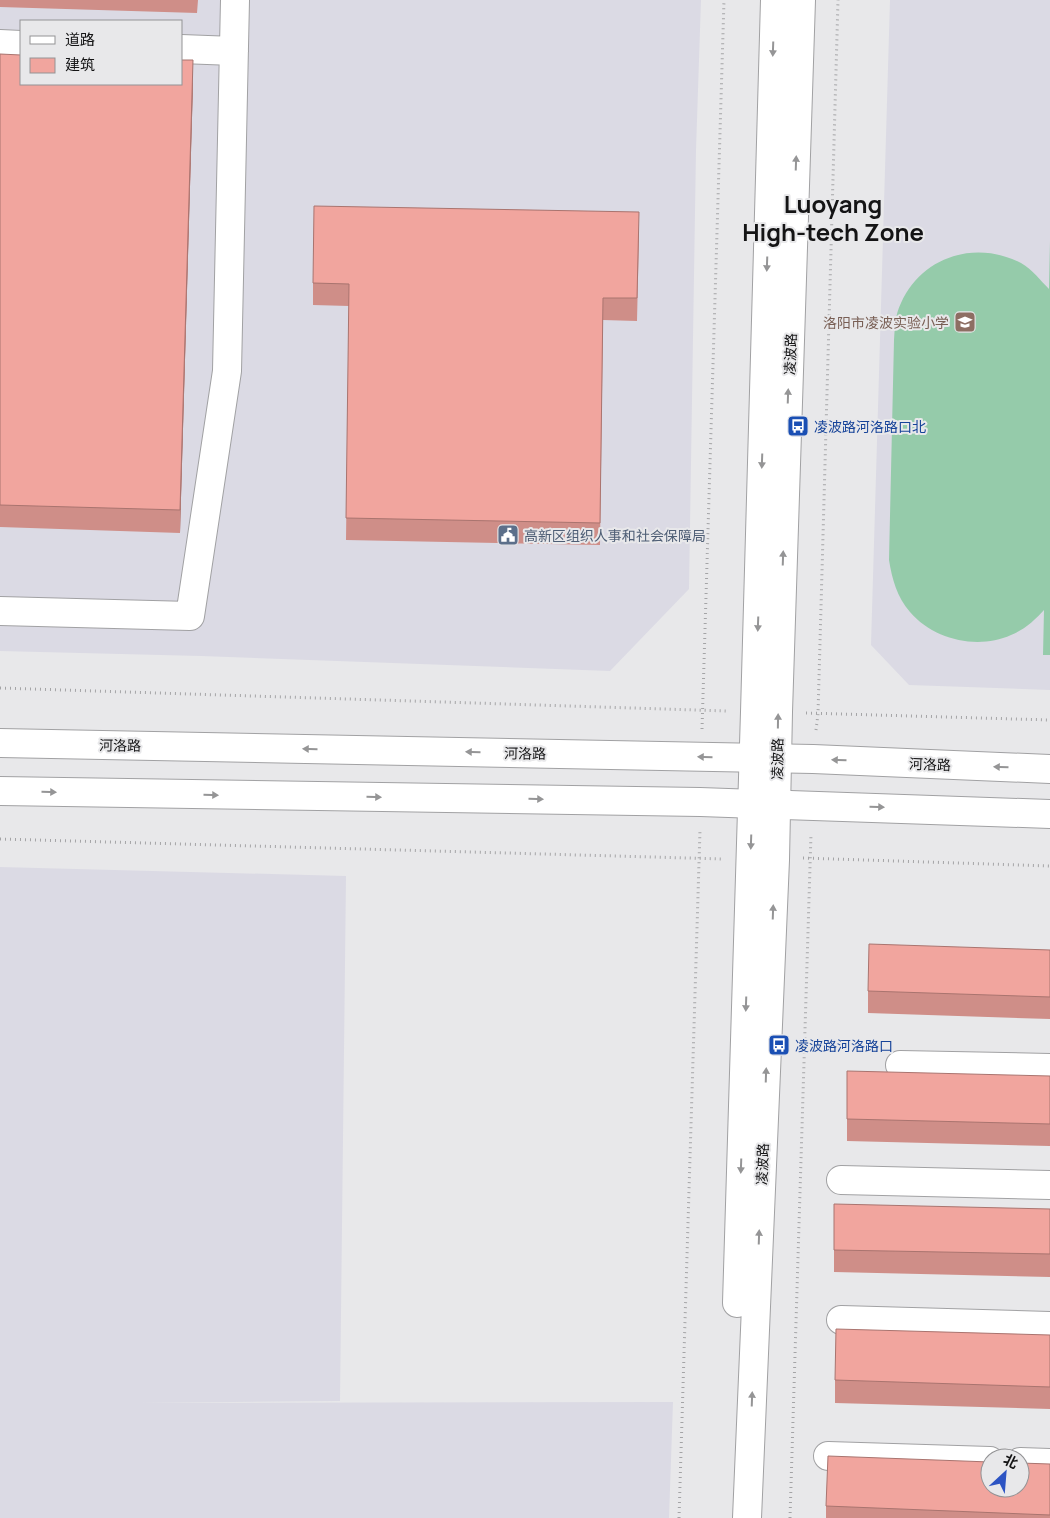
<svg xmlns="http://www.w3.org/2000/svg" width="1050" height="1518" font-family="Manrope,'Noto Sans SC',sans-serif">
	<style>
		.built { fill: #dbdae4; fill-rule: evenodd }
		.pitch { fill: #95cbaa }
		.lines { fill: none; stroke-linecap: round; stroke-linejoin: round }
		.minor-casing { stroke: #a1a1a3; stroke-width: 30 }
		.major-casing { stroke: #a1a1a3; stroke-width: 30 }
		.path { stroke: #a4a4a6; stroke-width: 3; stroke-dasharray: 1 4; stroke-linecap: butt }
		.minor { stroke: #fff; stroke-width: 28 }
		.major { stroke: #fff; stroke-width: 28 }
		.wall { fill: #cf8e88 }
		.shaded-wall { fill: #a9746f }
		.building { fill: #f1a59e; stroke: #a9746f }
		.oneway { fill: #959596 }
		.labels { text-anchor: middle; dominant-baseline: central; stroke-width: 4; stroke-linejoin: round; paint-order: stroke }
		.education-label { font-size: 14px; fill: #785e54; stroke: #e8e8ea; text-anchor: end }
		.street-label { font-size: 14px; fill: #141415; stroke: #e8e8ea }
		.transit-label { font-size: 14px; fill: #164399; stroke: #e8e8ea; text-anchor: start }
		.service-label { font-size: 14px; fill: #4e5e75; stroke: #e8e8ea; text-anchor: start }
		.town-label { font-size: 24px; font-weight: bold; fill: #141415; stroke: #e8e8ea }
	</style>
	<rect width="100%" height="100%" fill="#e8e8ea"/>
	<path class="built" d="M0,0H701L696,150L689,589L610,671L201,656L0,651ZM21,21H181V84H21Z
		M890,0H1050V690L909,685L871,645Z
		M0,867L346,876L340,1401L139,1403L673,1402L669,1518H0Z"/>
	<path class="pitch" d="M1050,241V655H1043L1044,610C1035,620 1024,630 1011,635C978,650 934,640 910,612C897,597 892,579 889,560L894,340C895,327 895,315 901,303C922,256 976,240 1021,263C1033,270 1040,280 1049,289Z"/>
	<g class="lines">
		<g class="minor-casing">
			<path id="minor" d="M0,44L21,45
				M181,49L234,51
				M0,611L190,616L227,371L235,0
				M900,1065L1050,1068
				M841,1180L1050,1185
				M737,1303L755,712L775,0
				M841,1320L1050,1326
				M828,1456L990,1461
				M1020,1462L1050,1463
				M747,1518L775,860L778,712L801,0"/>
		</g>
		<g class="major-casing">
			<path id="major" d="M0,743L813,759L1050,769
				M0,791L700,802L1050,814"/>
		</g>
		<path class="path" d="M0,688L727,711
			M806,713L1050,720
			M702,729L724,0
			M816,730L818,714L838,0
			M0,839L724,859
			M803,858L1050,866
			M679,1518L700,830
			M790,1518L811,834"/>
		<use href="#minor" class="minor"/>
		<use href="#major" class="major"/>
	</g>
	<path class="wall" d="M0,0H198L197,13L0,7Z
		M0,54L193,83L180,533L0,527Z
		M639,235L637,321L603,320L600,545L346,540L349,306L313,305V283Z
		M1050,950V1019L868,1013V991Z
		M1050,1076V1146L847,1141V1119Z
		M1050,1209V1277L834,1272V1250Z
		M1050,1335V1409L835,1403V1380Z
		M1050,1464V1518H826V1506Z"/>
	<path class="shaded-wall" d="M193,60V83L180,533V510Z"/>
	<path class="building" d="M0,54L21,55V84H181V60H193L180,510L0,505Z
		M314,206L639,212L637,298H603L600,523L346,518L349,284L313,283Z
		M869,944L1050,950V997L868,991Z
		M847,1071L1050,1076V1124L847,1119Z
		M834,1204L1050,1209V1254L834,1250Z
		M836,1329L1050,1335V1387L835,1380Z
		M828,1456L990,1462V1488H1020V1463L1050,1464V1515L826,1506Z"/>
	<defs><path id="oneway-solid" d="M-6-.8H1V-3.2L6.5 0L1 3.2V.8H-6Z" transform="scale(1.25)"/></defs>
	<g class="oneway">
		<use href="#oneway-solid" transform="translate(773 49) rotate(92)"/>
		<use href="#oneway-solid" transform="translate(796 163) rotate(-88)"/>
		<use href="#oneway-solid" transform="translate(767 264) rotate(92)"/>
		<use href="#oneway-solid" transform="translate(788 396) rotate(-88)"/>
		<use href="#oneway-solid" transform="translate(762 461) rotate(92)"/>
		<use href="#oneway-solid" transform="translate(783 558) rotate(-88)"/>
		<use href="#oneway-solid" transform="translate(758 624) rotate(92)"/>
		<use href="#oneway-solid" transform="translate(778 721) rotate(-89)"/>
		<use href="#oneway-solid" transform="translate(310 749) rotate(-179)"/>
		<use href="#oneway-solid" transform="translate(473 752) rotate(-179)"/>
		<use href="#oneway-solid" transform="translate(705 757) rotate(-179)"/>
		<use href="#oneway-solid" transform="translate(839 760) rotate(-178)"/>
		<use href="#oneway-solid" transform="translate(1001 767) rotate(-178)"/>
		<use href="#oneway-solid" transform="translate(49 792) rotate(1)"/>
		<use href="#oneway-solid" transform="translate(211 795) rotate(1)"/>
		<use href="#oneway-solid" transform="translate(374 797) rotate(1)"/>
		<use href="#oneway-solid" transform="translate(536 799) rotate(1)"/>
		<use href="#oneway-solid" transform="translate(877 807) rotate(2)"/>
		<use href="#oneway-solid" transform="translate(751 842) rotate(92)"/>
		<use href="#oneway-solid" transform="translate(773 912) rotate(-88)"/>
		<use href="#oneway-solid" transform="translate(746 1004) rotate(92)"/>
		<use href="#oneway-solid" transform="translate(766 1075) rotate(-88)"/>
		<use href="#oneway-solid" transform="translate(741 1166) rotate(92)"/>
		<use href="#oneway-solid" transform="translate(759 1237) rotate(-88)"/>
		<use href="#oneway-solid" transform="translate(752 1399) rotate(-88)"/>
	</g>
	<defs>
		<g id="school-square" transform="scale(1.125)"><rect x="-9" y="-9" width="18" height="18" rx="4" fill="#8d6e63" stroke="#e8e8ea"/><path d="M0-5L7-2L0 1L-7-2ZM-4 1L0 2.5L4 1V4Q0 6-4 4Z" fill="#fff"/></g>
		<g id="bus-square" transform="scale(1.125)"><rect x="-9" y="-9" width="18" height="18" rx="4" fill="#1a4fb4" stroke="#e8e8ea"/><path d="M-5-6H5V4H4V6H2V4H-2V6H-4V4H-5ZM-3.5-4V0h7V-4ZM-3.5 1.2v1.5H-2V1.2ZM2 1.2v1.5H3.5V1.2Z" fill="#fff"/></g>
		<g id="civic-square" transform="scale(1.125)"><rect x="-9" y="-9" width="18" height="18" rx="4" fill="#5c6f8a" stroke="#e8e8ea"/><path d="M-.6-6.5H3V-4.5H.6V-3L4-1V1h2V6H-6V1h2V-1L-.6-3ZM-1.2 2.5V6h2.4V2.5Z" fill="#fff"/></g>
	</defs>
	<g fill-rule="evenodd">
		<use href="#school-square" x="965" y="322"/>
		<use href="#bus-square" x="798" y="426"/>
		<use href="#civic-square" x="508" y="535"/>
		<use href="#bus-square" x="779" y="1045"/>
	</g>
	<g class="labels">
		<g class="education-label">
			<text x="949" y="322">洛阳市凌波实验小学</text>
		</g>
		<g class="street-label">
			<text transform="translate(790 354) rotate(-88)">凌波路</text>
			<text transform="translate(120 745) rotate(1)">河洛路</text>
			<text transform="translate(525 753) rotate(1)">河洛路</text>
			<text transform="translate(777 759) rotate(-89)">凌波路</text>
			<text transform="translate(930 764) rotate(2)">河洛路</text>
			<text transform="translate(762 1164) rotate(-88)">凌波路</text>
		</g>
		<g class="transit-label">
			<text x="814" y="426">凌波路河洛路口北</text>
			<text x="795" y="1045">凌波路河洛路口</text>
		</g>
		<g class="service-label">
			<text x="524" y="535">高新区组织人事和社会保障局</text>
		</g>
		<g class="town-label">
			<text x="833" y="203">Luoyang<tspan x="833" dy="28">High-tech Zone</tspan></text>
		</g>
	</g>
	<rect x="20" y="20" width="162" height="65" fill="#e8e8ea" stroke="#939395"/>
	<rect x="30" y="36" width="25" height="8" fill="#ffffff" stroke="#939395"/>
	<text x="65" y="45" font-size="15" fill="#141415">道路</text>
	<rect x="30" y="58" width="25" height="15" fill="#f1a59e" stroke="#939395"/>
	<text x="65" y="70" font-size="15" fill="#141415">建筑</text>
	<g transform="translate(1005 1473) rotate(26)"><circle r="24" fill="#e8e8ea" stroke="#939395"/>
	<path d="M0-4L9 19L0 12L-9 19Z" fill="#2d54c3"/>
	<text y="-8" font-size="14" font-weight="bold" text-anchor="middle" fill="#141415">北</text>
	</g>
</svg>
